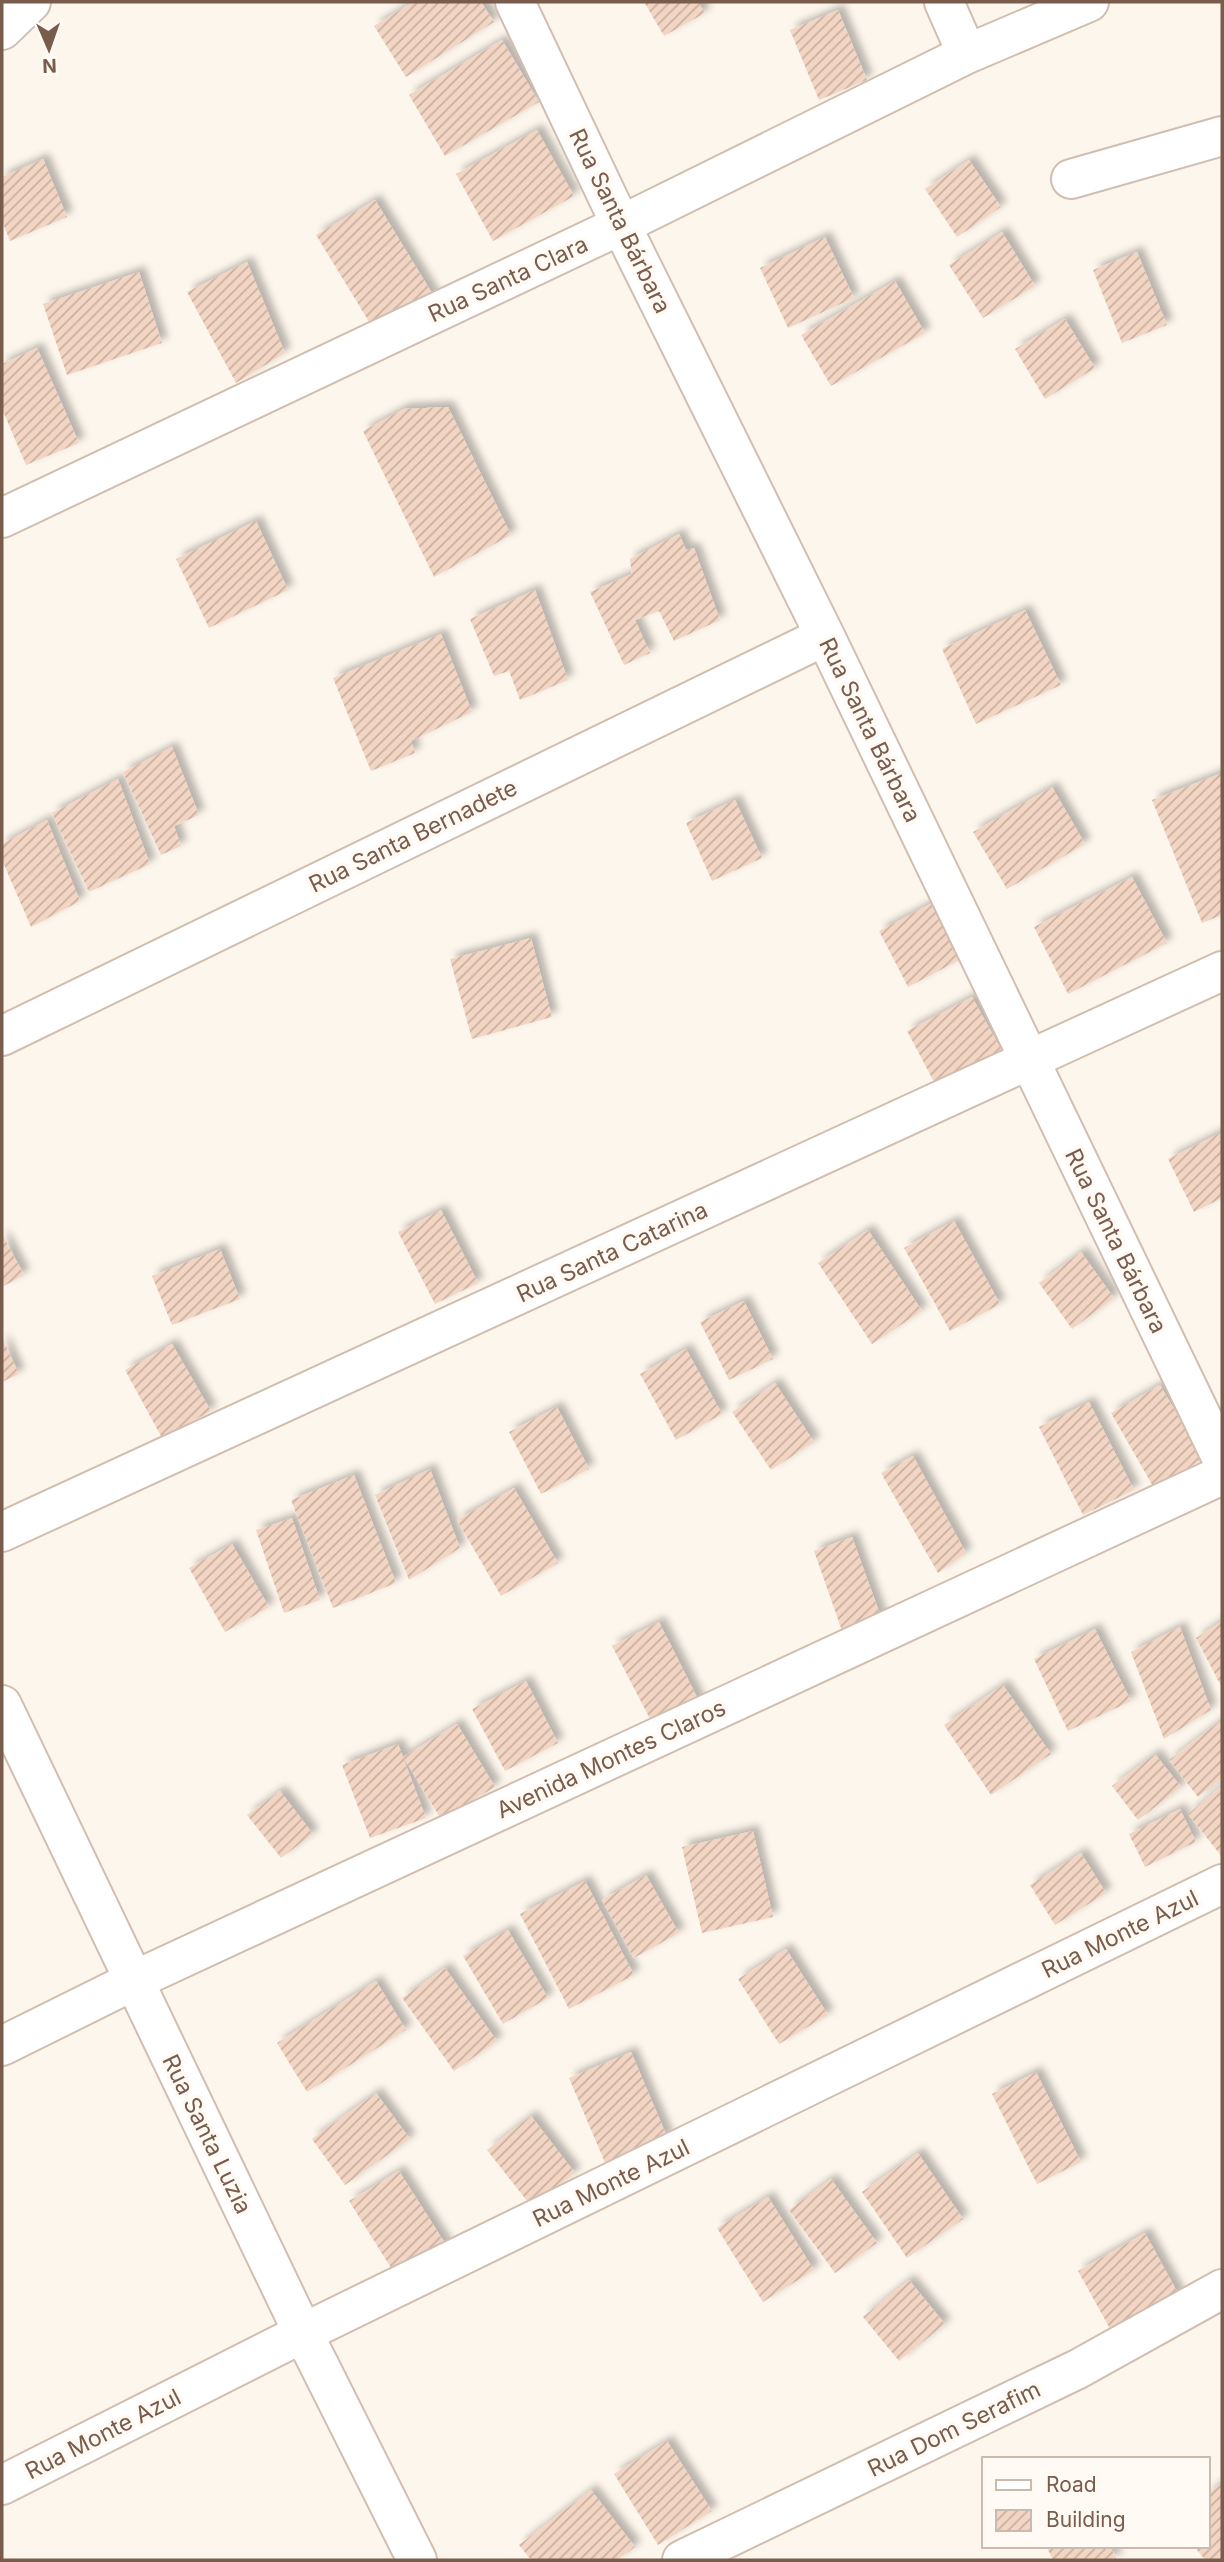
<svg xmlns="http://www.w3.org/2000/svg" width="1224" height="2562" font-family="Inter,sans-serif">
	<style>
		.building { fill: url(#building-hatch); filter: url(#shadow) }
		.lines { fill: none; stroke-linecap: round; stroke-linejoin: round }
		.minor-casing { stroke: #d1beb0; stroke-width: 42 }
		.tertiary-casing { stroke: #d1beb0; stroke-width: 42 }
		.minor { stroke: #fff; stroke-width: 38 }
		.tertiary { stroke: #fff; stroke-width: 38 }
		.labels { text-anchor: middle; dominant-baseline: central; stroke-width: 7; stroke-linejoin: round; paint-order: stroke }
		.street-label { font-size: 23px; fill: #7a5c4d; stroke: #fffaf3 }
	</style>
	<defs>
		<pattern id="building-hatch" width="6" height="6" patternUnits="userSpaceOnUse" patternTransform="scale(1.75)"><rect width="6" height="6" fill="#f3d5c3"/><path d="M-1 1l2-2M0 6l6-6M5 7l2-2" fill="none" stroke="#cab0a1"/></pattern>
		<filter id="shadow"><feDropShadow dx="6" dy="-6" stdDeviation="3.5" flood-color="#0004"/></filter>
	</defs>
	<rect width="100%" height="100%" fill="#fdf6ec"/>
	<path class="building" d="M413,2H481L494,22L406,77L374,26Z
		M644,2H698L705,13L664,36Z
		M838,10L867,80L819,100L790,30Z
		M502,40L539,102L445,156L409,95Z
		M537,130L574,196L493,241L456,174Z
		M43,159L67,217L10,241L2,221V177Z
		M969,160L1001,207L957,237L925,189Z
		M375,200L438,303L379,338L316,235Z
		M1002,232L1035,286L983,318L949,265Z
		M825,237L854,298L788,328L760,268Z
		M1137,252L1167,325L1122,343L1093,270Z
		M247,262L285,353L236,383L187,292Z
		M139,272L162,343L67,375L43,304Z
		M895,281L925,333L831,386L801,335Z
		M1065,319L1095,368L1045,399L1015,349Z
		M37,348L79,443L26,465L2,409V364Z
		M448,407L511,535L434,577L363,431L404,409Z
		M256,521L288,590L209,628L176,559Z
		M679,534L686,550L694,548L720,620L674,641L659,611L635,620L650,653L624,665L590,592L632,574L630,559Z
		M535,590L568,680L520,700L509,671L494,676L470,619Z
		M1025,610L1061,685L976,724L942,649Z
		M441,634L472,712L411,741L415,753L371,771L333,678Z
		M172,747L199,815L174,826L181,846L161,855L123,772Z
		M1222,773V915L1202,923L1152,800Z
		M118,779L150,864L89,892L52,813Z
		M1052,787L1085,844L1007,889L973,832Z
		M735,800L762,858L712,881L686,823Z
		M47,820L80,901L31,927L2,860V844Z
		M1132,877L1167,943L1068,994L1034,927Z
		M936,901L965,957L908,987L879,931Z
		M531,938L552,1017L472,1039L450,959Z
		M972,997L1007,1060L941,1095L907,1031Z
		M1222,1132V1198L1194,1212L1168,1159Z
		M441,1210L478,1283L435,1304L398,1232Z
		M954,1221L1000,1304L950,1331L904,1248Z
		M868,1230L922,1311L872,1344L818,1263Z
		M2,1234L24,1275L2,1287Z
		M220,1249L240,1299L172,1325L152,1276Z
		M1081,1252L1114,1298L1072,1329L1039,1283Z
		M744,1301L773,1359L729,1380L700,1322Z
		M2,1338L19,1374L2,1382Z
		M172,1344L211,1411L162,1438L125,1370Z
		M686,1349L722,1414L676,1440L640,1374Z
		M775,1383L814,1442L771,1470L732,1412Z
		M1160,1385L1203,1459L1154,1488L1111,1413Z
		M1089,1402L1134,1490L1083,1515L1039,1427Z
		M557,1407L589,1469L541,1494L509,1432Z
		M913,1456L966,1553L938,1573L881,1473Z
		M430,1469L460,1548L409,1580L375,1495Z
		M354,1475L396,1583L333,1608L291,1500Z
		M514,1488L558,1563L501,1596L457,1520Z
		M292,1518L320,1600L284,1613L256,1530Z
		M852,1537L885,1628L846,1642L814,1551Z
		M232,1544L269,1607L225,1632L189,1568Z
		M1222,1621V1688L1196,1638Z
		M659,1622L705,1713L659,1736L612,1646Z
		M1180,1627L1211,1710L1164,1739L1131,1652Z
		M1095,1629L1131,1701L1068,1731L1034,1659Z
		M526,1681L558,1743L505,1771L472,1709Z
		M1003,1685L1051,1754L991,1795L944,1725Z
		M1219,1722L1222,1726V1778L1198,1797L1169,1760Z
		M457,1724L495,1787L441,1819L403,1757Z
		M398,1744L426,1818L370,1838L342,1765Z
		M1155,1754L1181,1787L1138,1820L1112,1786Z
		M1222,1786V1857L1188,1814Z
		M280,1791L313,1834L281,1858L247,1815Z
		M1180,1809L1196,1842L1145,1867L1129,1834Z
		M753,1831L773,1917L702,1933L682,1847Z
		M1081,1853L1106,1893L1055,1925L1030,1885Z
		M646,1875L679,1933L634,1958L602,1900Z
		M585,1881L634,1975L569,2009L520,1914Z
		M508,1930L548,1998L503,2024L463,1956Z
		M786,1949L828,2015L779,2044L738,1979Z
		M445,1968L497,2041L454,2071L402,1998Z
		M376,1981L406,2030L307,2092L277,2043Z
		M631,2052L668,2139L606,2165L569,2078Z
		M1036,2072L1081,2162L1037,2184L992,2094Z
		M376,2093L410,2139L345,2185L312,2139Z
		M531,2116L575,2173L531,2206L487,2150Z
		M918,2153L963,2219L907,2258L862,2192Z
		M399,2171L448,2248L398,2279L349,2201Z
		M831,2179L877,2243L835,2273L789,2210Z
		M768,2197L814,2270L763,2302L717,2228Z
		M1145,2233L1180,2297L1113,2334L1078,2271Z
		M909,2280L945,2324L899,2361L863,2317Z
		M667,2441L712,2511L658,2545L614,2474Z
		M1222,2483V2560H1205L1194,2546H1208V2493Z
		M591,2490L635,2547L617,2560H531L519,2545Z
		M1046,2546H1110L1117,2560H1053Z"/>
	<g class="lines">
		<g class="minor-casing">
			<path id="minor" d="M515,2L621,225L825,636L1222,1459
				M944,2L967,54
				M2,30L31,2
				M1071,179L1222,136
				M2,518L621,225L967,54L1089,2
				M2,1036L825,636
				M2,1532L1222,971
				M2,1705L303,2333L417,2560
				M2,2485L303,2333L1222,1884
				M682,2560L1078,2369L1222,2289"/>
		</g>
		<g class="tertiary-casing">
			<path id="tertiary" d="M2,2046L133,1981L1222,1475"/>
		</g>
		<use href="#minor" class="minor"/>
		<use href="#tertiary" class="tertiary"/>
	</g>
	<g class="labels">
		<g class="street-label">
			<text transform="translate(620 221) rotate(64)">Rua Santa Bárbara</text>
			<text transform="translate(508 279) rotate(-25)">Rua Santa Clara</text>
			<text transform="translate(870 730) rotate(64)">Rua Santa Bárbara</text>
			<text transform="translate(413 836) rotate(-26)">Rua Santa Bernadete</text>
			<text transform="translate(1116 1241) rotate(64)">Rua Santa Bárbara</text>
			<text transform="translate(612 1252) rotate(-25)">Rua Santa Catarina</text>
			<text transform="translate(611 1759) rotate(-25)">Avenida Montes Claros</text>
			<text transform="translate(1120 1934) rotate(-26)">Rua Monte Azul</text>
			<text transform="translate(207 2134) rotate(64)">Rua Santa Luzia</text>
			<text transform="translate(611 2183) rotate(-26)">Rua Monte Azul</text>
			<text transform="translate(954 2429) rotate(-26)">Rua Dom Serafim</text>
			<text transform="translate(103 2434) rotate(-27)">Rua Monte Azul</text>
		</g>
	</g>
	<rect width="1224" height="2562" fill="none" stroke="#7a5c4d" stroke-width="7"/>
	<rect x="982" y="2457" width="228" height="91" fill="#fffaf3" stroke="#cabbb1" stroke-width="2"/>
	<rect x="996" y="2480" width="35" height="10" fill="#ffffff" stroke="#cabbb1" stroke-width="2"/>
	<text x="1046" y="2492" font-size="21" fill="#7a5c4d">Road</text>
	<rect x="996" y="2510" width="35" height="21" fill="url(#building-hatch)" stroke="#cabbb1" stroke-width="2"/>
	<text x="1046" y="2527" font-size="21" fill="#7a5c4d">Building</text>
	<g transform="translate(49 49) rotate(178)" stroke="#fffaf3" stroke-width="5" paint-order="stroke">
	<path d="M0-5L12 26L0 18L-12 26Z" fill="#7a5c4d"/>
	<text y="-10" font-size="19" font-weight="bold" text-anchor="middle" fill="#7a5c4d">N</text>
	</g>
</svg>
